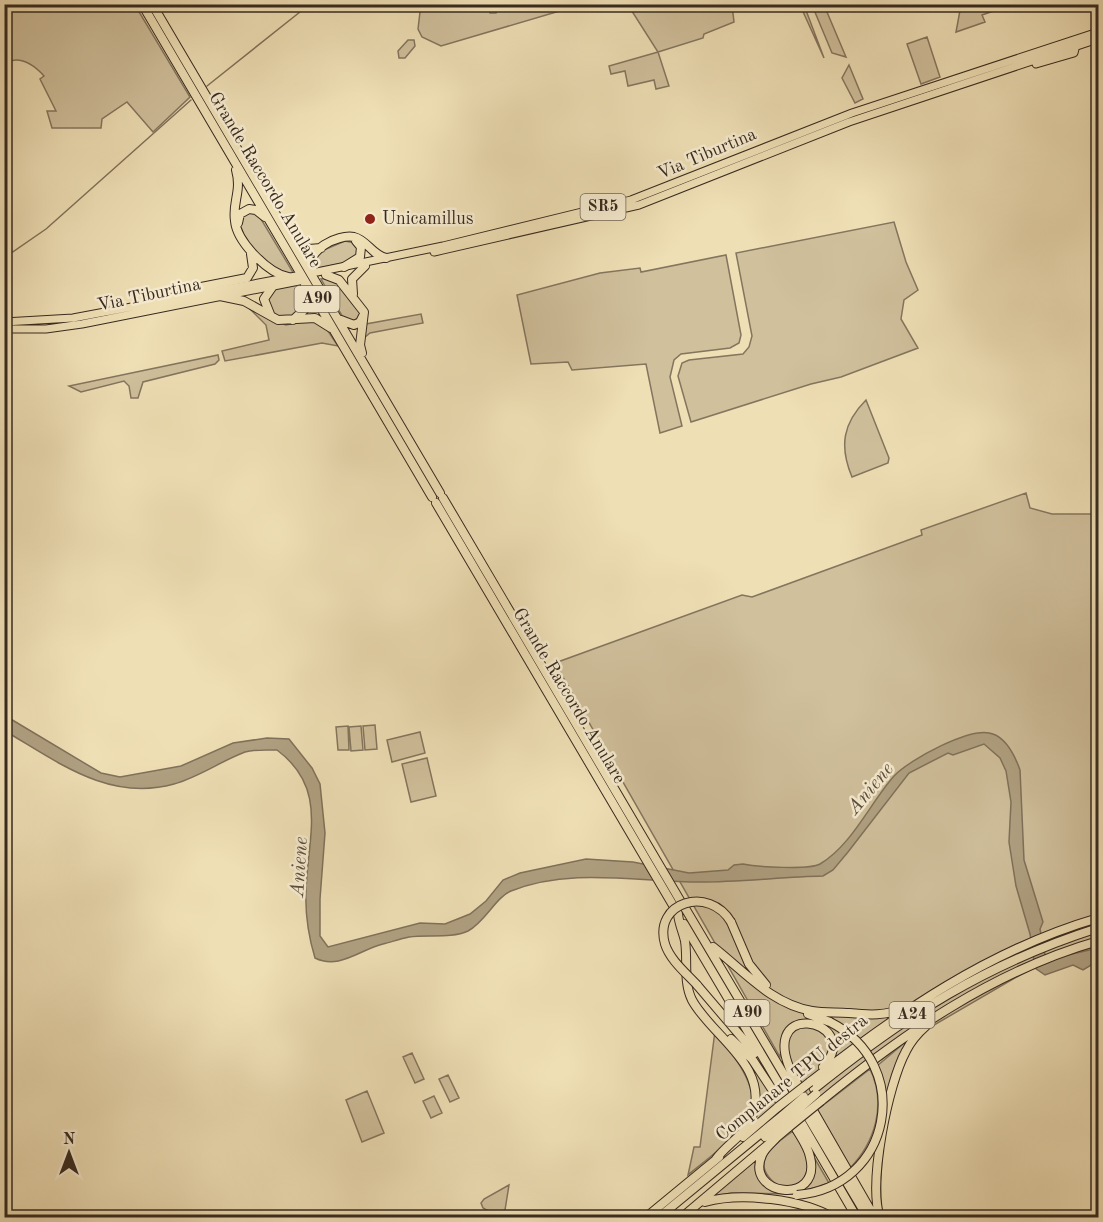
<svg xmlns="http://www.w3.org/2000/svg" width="1103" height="1222" font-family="'Old Standard TT',serif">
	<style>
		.green { fill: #d0c09c; stroke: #84755e; stroke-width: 1.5 }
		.water { fill: #b0a182; stroke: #80715a; stroke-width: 1.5 }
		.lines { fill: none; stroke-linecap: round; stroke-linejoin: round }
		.stream { stroke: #80715a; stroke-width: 1.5 }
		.primary-casing { stroke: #372a1f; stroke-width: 9 }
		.motorway-casing { stroke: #372a1f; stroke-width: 10 }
		.primary { stroke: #efdfb5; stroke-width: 7 }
		.motorway { stroke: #efdfb5; stroke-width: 8 }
		.motorway-bridge-casing { stroke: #372a1f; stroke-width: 10; stroke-linecap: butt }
		.motorway-bridge { stroke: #efdfb5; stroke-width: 8 }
		.poi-dot { fill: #8f2418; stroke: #f5eacf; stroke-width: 2 }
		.labels { text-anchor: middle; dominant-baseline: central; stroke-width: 5; stroke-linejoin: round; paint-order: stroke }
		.shield { fill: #f5eacf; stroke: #706454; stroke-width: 1.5 }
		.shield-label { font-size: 16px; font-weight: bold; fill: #372a1f }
		.street-label { font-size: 18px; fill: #372a1f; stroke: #f5eacf }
		.poi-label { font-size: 18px; fill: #372a1f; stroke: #f5eacf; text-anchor: start }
		.water-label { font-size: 20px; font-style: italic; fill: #5b4e3d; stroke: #f5eacf }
	</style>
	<rect width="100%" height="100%" fill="#efdfb5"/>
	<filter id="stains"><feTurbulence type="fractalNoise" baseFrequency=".00333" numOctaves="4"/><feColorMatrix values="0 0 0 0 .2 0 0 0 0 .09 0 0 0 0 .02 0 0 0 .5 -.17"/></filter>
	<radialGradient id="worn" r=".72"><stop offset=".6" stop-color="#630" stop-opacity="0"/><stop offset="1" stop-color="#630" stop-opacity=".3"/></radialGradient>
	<path class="green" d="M5,4L135,5L190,97L153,132L127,102L102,119L101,128H52L47,111H56L40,79L44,76C34,65 20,55 5,63Z
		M429,5L449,7L487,5L490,13H496L497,5H580L441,46L422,37L418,29L420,12Z
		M628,5H732L734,22L704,34L703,38L658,52L669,86L656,89L654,80L628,86L625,71L611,74L609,66L658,52Z
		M800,5H804L824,58Z
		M812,5H824L846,57L832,53Z
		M961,5V4L1011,5L982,15L985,22L956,32Z
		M927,37L940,77L921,84L907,44Z
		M408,40H414L415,46L405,58H399L398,51Z
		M849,65L863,99L855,103L842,78Z
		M248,211L258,214L294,274C271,275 245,246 240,224L242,216Z
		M894,222L906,262L918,290L904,300L901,319L918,348L841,377L811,384L691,422L678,376L682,363L689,360L743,354L749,347L752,336L736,253Z
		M345,241L355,243L360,249L353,261L315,269L313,267L319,252Z
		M726,255L741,335L739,343L730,348L681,354L674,360L670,377L682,426L660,433L646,364L572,370L568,362L531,364L517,295L600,273L640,268L641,272Z
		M333,278L362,313L356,322L344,319L321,279Z
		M300,284L305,302L296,316H275L266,304L274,289Z
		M244,303L271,320L286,325L311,320L326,328L338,346L322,343L225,361L222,351L269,340L266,325Z
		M421,314L423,323L370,333L364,338L366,324Z
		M218,355L219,360L215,364L143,382L138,398H131L129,386L124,381L81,392L69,386Z
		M866,400L889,458L888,463L852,477C839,446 843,423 866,400Z
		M1026,493L1030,508L1052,514H1098V946L1055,959L1027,971L910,1039L885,1108L877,1066L909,1039L816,1109L781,1050L780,1057L555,663L742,595L752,597L922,535L921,530Z
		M375,725L377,749L365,750L363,726Z
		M348,726L349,750H338L336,727Z
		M361,726L363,750L351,751L349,727Z
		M420,732L425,753L392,762L387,740Z
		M427,758L436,796L411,802L402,764Z
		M715,1031C777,1109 758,1118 688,1175L694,1147H700Z
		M740,1050L755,1066L777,1103L752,1127L758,1108Z
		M412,1053L424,1079L415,1083L403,1057Z
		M870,1069C887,1104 875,1143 849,1169L817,1110Z
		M448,1075L459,1098L450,1102L439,1079Z
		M367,1091L384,1133L362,1142L346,1100Z
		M434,1096L442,1113L431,1118L423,1101Z
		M793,1131L805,1149L810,1165L801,1184L781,1188C748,1165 768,1149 793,1131Z
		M811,1152L829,1183L794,1194L731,1193L707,1198L760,1154L769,1187L805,1186Z
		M509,1185L505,1210L494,1214L483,1208L481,1203L484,1199Z"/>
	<path class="water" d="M4,715L101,773L120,777L181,766L233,743L267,738L289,739L312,768L320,784L325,833L320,899V936L328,947L420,923L445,924L470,914L486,901L503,880L520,873L586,859L633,862L689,873L728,870L734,865L743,864C758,867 809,870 820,864C852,845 870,803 894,776C909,760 972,725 993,734C1007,739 1015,756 1020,770L1024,860L1043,922L1040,929L1046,960L1098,948V961L1083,970L1073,965L1045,975L1035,968L1030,934L1016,886L1009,842L1011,802L1006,771L1000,758L984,744L953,755L948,753L909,773L848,852L833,870L823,876C782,877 741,882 700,882C638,882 570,867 511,891C496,897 485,922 468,931C451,939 427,934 409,937C400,939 391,942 383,944C359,950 339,970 315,958C308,935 305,914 306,890C308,835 328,788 277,750C267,750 255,749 245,752C221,761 199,777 174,784C109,802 58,762 5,731Z"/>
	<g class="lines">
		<path class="stream" d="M207,86L310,4
			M4,258L46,229L191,100"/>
		<g class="primary-casing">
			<path id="primary" d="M1036,64L1074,53L1076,45
				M434,252L639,205L849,122L1098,39
				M317,272L443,246L631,200L852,113L1098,32
				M4,322L73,318L296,276
				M4,329H46L82,324L299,281"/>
		</g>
		<g class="motorway-casing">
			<path id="motorway" d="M142,4L432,497
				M152,4L440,493
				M236,170C242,192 232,202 235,221C237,242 268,273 288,277
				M238,223L240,214L249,209L256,210L265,217
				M294,241L309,249L321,248
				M344,267L360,257L361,247L356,241
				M311,270C306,250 337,234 354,237C367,240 372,255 386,258
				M326,275L339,280L364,312L360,345L362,353
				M353,294L352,279L365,266
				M220,296L244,301L278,320L315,318L331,328
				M172,298L191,289L247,278L253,268L251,254
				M270,314L264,299L273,286
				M293,320L306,308L305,285
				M341,320L354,325L360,322L363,316
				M443,498L681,902
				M436,503L674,907
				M685,908L793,1090
				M678,914C679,924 683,932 685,941C688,960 683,982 692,1000C712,1037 771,1066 752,1117C745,1135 727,1144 716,1159
				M731,922L749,964L766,985
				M684,924L786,1096
				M713,947C744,971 771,1004 812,1011C824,1013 837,1012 849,1013C869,1015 886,1016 904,1008
				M697,985L755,1053
				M808,1014L830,1022
				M731,1039L752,1059L779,1100
				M810,1082C898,1013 989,950 1098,918
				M798,1085C745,993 868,1019 823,1067
				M814,1089C905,1016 985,964 1098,928
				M821,1101C904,1033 994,971 1098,941
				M814,1112L875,1218
				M808,1117L868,1218
				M801,1122L857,1218
				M743,1137L778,1107
				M765,1137L785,1121
				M777,1137C772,1143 765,1148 762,1155C744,1196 822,1206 810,1157C808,1146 800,1136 795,1127
				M705,1202C741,1192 802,1199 834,1218
				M645,1218L719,1157
				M658,1218L783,1115
				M681,1218L789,1127
				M880,1218C868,1183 888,1084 906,1051C911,1041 918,1033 926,1026"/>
		</g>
		<use href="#primary" class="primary"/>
		<use href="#motorway" class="motorway"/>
		<g class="motorway-bridge-casing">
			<path id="motorway-bridge" d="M697,985C686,973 670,960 665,944C653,902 709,885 731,922
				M778,1107L810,1082
				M783,1115L804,1097
				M785,1121L816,1094
				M789,1127L821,1101
				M797,1195C892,1187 915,1065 830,1022"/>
		</g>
		<use href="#motorway-bridge" class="motorway-bridge"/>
	</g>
	<circle class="poi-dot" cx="370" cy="219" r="6"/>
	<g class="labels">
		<g class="shield">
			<rect x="580.5" y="194" width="45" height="26" rx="4.5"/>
			<rect x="294.5" y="286" width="45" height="26" rx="4.5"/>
			<rect x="724.5" y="1000" width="45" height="26" rx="4.5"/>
			<rect x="889.5" y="1002" width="45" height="26" rx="4.5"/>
		</g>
		<g class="shield-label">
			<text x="603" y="207">SR5</text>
			<text x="317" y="299">A90</text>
			<text x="747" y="1013">A90</text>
			<text x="912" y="1015">A24</text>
		</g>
		<g class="street-label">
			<text transform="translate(707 154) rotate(-23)">Via Tiburtina</text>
			<text transform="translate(265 180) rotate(59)">Grande Raccordo Anulare</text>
			<text transform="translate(149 295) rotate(-12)">Via Tiburtina</text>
			<text transform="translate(569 696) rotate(59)">Grande Raccordo Anulare</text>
			<text transform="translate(792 1078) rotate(-39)">Complanare TPU destra</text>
		</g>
		<g class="poi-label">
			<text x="382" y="219">Unicamillus</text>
		</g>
		<g class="water-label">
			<text transform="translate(871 789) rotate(-50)">Aniene</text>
			<text transform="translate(300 867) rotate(-86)">Aniene</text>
		</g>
	</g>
	<rect width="1103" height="1222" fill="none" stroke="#efdfb5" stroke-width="24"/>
	<rect x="6" y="6" width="1091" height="1210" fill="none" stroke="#372a1f" stroke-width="3"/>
	<rect x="12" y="12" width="1079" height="1198" fill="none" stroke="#372a1f" stroke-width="1.5"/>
	<g transform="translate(69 1153)" stroke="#f5eacf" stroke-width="4.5" paint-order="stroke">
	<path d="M0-4.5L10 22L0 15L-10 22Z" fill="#372a1f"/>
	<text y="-9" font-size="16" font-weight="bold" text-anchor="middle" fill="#372a1f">N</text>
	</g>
	<rect width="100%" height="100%" filter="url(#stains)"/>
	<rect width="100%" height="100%" fill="url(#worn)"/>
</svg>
